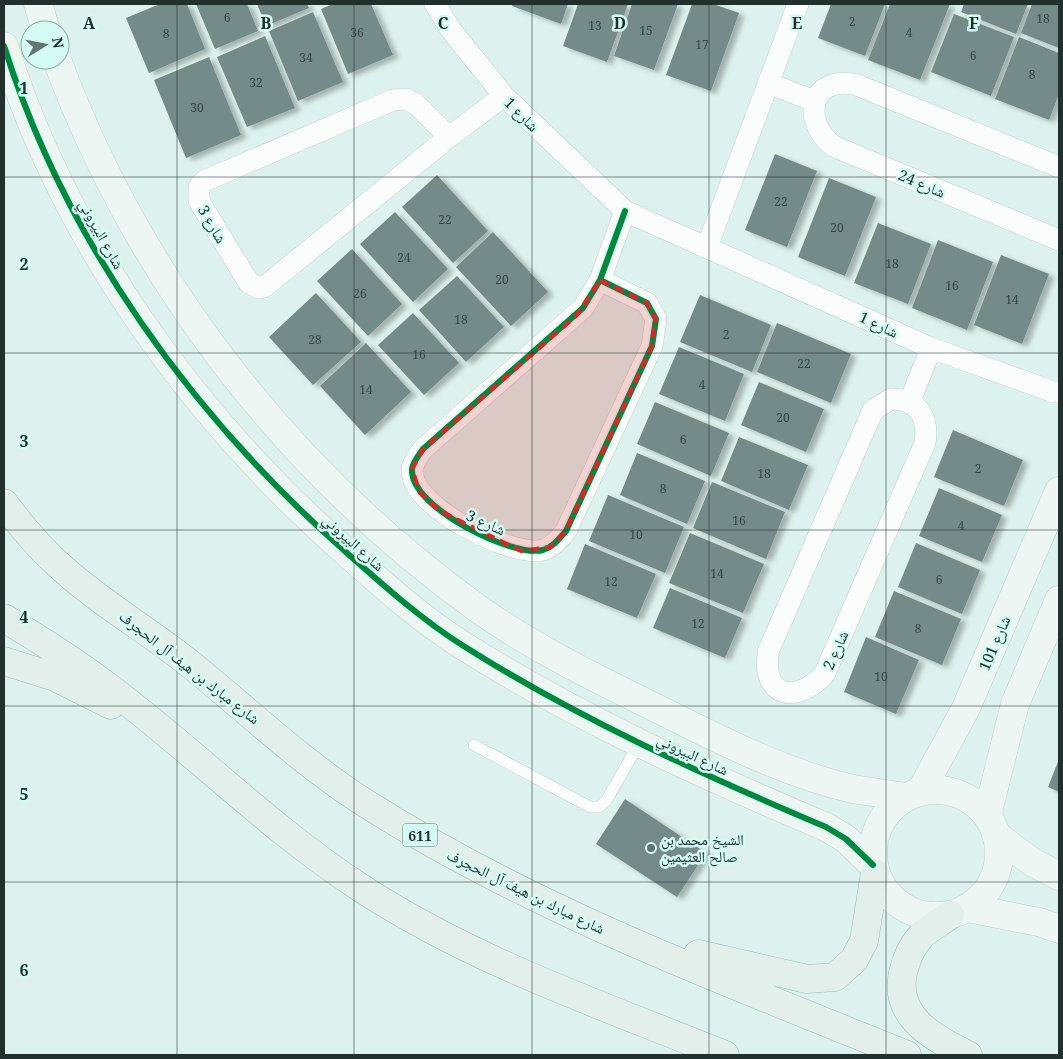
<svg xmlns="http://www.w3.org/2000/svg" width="1063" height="1059" font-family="'Noto Serif','Noto Naskh Arabic',serif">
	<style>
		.building { fill: #758b8a; filter: url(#shadow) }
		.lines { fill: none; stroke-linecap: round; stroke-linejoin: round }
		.lane-casing { stroke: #becfcc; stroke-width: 12 }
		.street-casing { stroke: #becfcc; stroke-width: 22 }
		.secondary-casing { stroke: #becfcc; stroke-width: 29 }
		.primary-casing { stroke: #9bb9af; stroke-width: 29 }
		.lane { stroke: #fafdfc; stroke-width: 11 }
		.street { stroke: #fafdfc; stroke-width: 21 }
		.secondary { stroke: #eef6f4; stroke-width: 28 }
		.primary { stroke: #e2efeb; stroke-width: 28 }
		.cycleway-casing { stroke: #d4fbf3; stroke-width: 9 }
		.cycleway { stroke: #00873e; stroke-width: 6 }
		.marked { fill: #d62828; fill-opacity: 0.2; stroke: #d62828; stroke-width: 4; stroke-dasharray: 10 6; stroke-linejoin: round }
		.grid { fill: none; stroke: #21302d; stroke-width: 1; stroke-opacity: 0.55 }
		.poi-dot { fill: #637471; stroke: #d4fbf3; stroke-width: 2 }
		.labels { text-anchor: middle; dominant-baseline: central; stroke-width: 5; stroke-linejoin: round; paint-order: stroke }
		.number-label { font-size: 12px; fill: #364744 }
		.shield { fill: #d4fbf3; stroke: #576d68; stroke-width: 1 }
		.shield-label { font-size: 14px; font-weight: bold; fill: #21302d }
		.street-label { font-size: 15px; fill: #21302d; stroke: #d4fbf3 }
		.poi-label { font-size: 15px; fill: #21302d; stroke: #d4fbf3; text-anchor: start }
		.grid-label { font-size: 16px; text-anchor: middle; font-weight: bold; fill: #21302d; stroke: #d4fbf3; stroke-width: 5; stroke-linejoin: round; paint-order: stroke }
	</style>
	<defs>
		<filter id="shadow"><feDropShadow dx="5.5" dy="3" stdDeviation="2.5" flood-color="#0004"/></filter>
	</defs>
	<rect width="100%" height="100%" fill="#ddf2ee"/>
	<path class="building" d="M160,4H187L205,49L149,73L126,18Z
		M196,4H247L258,31L215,49Z
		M257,4H307L309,8L266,26Z
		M333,4H371L393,55L348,74L321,9Z
		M512,4H568L561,24L512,6Z
		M578,4H628L607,62L563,46Z
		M632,4H678L654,70L614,56Z
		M692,4H713L739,13L711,91L666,75Z
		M831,4H885L865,56L818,38Z
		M890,4H950L920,80L868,60Z
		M964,4H1028L1016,34L961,12Z
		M1032,4H1059V48L1021,33Z
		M313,12L343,82L298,101L269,31Z
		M954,14L1014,37L991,96L931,72Z
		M265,36L295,108L247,127L217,57Z
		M1019,37L1059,53V94L1049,120L995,99Z
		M209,57L241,135L186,158L154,80Z
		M775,154L817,171L787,247L745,230Z
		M437,175L488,231L453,263L402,207Z
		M829,178L876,197L845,276L798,257Z
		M395,212L448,269L413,302L360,244Z
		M878,223L931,244L908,304L854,283Z
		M493,232L548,292L511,326L456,267Z
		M938,240L993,262L967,330L912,308Z
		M352,249L402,304L368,336L317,281Z
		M1001,255L1049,274L1022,344L974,325Z
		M457,276L504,327L466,362L419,310Z
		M316,293L361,342L313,385L269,337Z
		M700,295L771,325L752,372L680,342Z
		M413,313L459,363L424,395L378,345Z
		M777,323L851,354L831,403L757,372Z
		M366,343L411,392L365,435L320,386Z
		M679,347L744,374L725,421L659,394Z
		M759,382L824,409L806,452L741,425Z
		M655,402L729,433L711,476L637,444Z
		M953,430L1023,460L1004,506L934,477Z
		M739,437L808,465L789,510L721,481Z
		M637,453L705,481L687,524L620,495Z
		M712,482L785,512L766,559L693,528Z
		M939,488L1002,515L982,562L919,536Z
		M608,495L684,527L665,573L589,541Z
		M690,533L764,564L743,613L669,583Z
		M916,543L980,570L962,614L898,587Z
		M585,544L656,574L637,618L567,589Z
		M670,588L742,618L725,658L653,628Z
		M894,591L961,619L942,665L875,637Z
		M866,637L919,660L896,714L844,692Z
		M1059,759V792L1048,787Z
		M625,799L706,853L677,897L596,844Z"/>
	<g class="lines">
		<g class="lane-casing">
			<path id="lane" d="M474,745L590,807H599L606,801L640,742"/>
		</g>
		<g class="street-casing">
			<path id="street" d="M435,4L451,30L504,96L625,211L931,348L1054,392H1059
				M768,83L814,101
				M449,137L416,104L406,99L393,100L204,181L199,187V201L249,283L259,288L264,287L449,137L504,96
				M1059,167L857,85C811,74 800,119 833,146L1059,240
				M707,247L798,4
				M600,280L647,303L656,319L652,346L566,531C559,539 553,547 543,550C513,558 409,507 412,469C413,462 419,455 423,449L583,308L600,280L625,211
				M891,399C918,399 929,417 925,443L825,673C810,692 776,706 768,672C767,666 768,658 768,652L873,410Z
				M910,401L931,348"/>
		</g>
		<g class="secondary-casing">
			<path id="secondary" d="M38,4L46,30
				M4,46C66,243 193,417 347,553C383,585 421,619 462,645C577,718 701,774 826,827L846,839L873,865
				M57,60C138,278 285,468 473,605C528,645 591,676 652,706C716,738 783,773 853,789C870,792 888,794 906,797
				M873 853a63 63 0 1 1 126 0a63 63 0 1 1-126 0Z
				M921,791L966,708L1059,491
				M987,816L1015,704L1059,600
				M996,835L1032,862L1059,876
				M968,908L1039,922L1059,929"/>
		</g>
		<g class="primary-casing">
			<path id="primary" d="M4,503C21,526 39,548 61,567C100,603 148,630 190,664C247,710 300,761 362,801C531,909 722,980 907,1055
				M4,618C39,639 74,661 107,686C194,751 270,829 361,888C473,961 601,1005 725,1055
				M4,661L55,677L111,705
				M950,915C941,922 929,928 921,936C912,946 906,959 903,973C893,1017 935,1039 968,1055
				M698,954L807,979L835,977L854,960L864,941L875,873"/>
		</g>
		<use href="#lane" class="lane"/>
		<use href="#street" class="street"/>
		<use href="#secondary" class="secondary"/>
		<use href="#primary" class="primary"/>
		<g class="cycleway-casing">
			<path id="cycleway" d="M4,46C66,243 193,417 347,553C383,585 421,619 462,645C577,718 701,774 826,827L846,839L873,865
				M600,280L647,303L656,319L652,346L566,531C559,539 553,547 543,550C513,558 409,507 412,469C413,462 419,455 423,449L583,308L600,280L625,211"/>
		</g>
		<use href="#cycleway" class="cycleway"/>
	</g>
	<path class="marked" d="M600,280L647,303L656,319L652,346L566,531L551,547L521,551L438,510L420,493L412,469L423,449L576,316Z"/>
	<path class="grid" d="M177,4V1055M354,4V1055M532,4V1055M709,4V1055M886,4V1055M4,177H1059M4,353H1059M4,530H1059M4,706H1059M4,882H1059"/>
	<circle class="poi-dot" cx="651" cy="848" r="5"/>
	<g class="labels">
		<g class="number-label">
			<text x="227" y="17">6</text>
			<text x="1043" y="18">18</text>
			<text x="852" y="21">2</text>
			<text x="595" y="25">13</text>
			<text x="646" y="30">15</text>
			<text x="357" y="32">36</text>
			<text x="909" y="32">4</text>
			<text x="166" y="33">8</text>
			<text x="702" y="44">17</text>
			<text x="973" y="55">6</text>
			<text x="306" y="57">34</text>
			<text x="1032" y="74">8</text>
			<text x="256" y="82">32</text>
			<text x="197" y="107">30</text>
			<text x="781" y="201">22</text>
			<text x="445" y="219">22</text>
			<text x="837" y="227">20</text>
			<text x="404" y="257">24</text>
			<text x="892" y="263">18</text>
			<text x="502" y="279">20</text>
			<text x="952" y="285">16</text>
			<text x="360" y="293">26</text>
			<text x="1012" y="299">14</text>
			<text x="461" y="319">18</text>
			<text x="726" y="334">2</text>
			<text x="315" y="339">28</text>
			<text x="419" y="354">16</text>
			<text x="804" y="363">22</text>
			<text x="702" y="384">4</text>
			<text x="366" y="389">14</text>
			<text x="783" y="417">20</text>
			<text x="683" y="439">6</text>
			<text x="978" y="468">2</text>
			<text x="764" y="473">18</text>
			<text x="663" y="488">8</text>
			<text x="739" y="520">16</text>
			<text x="961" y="525">4</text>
			<text x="636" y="534">10</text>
			<text x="717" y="573">14</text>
			<text x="939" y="579">6</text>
			<text x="611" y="581">12</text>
			<text x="698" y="623">12</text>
			<text x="918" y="628">8</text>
			<text x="881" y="676">10</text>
		</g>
		<rect class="shield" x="402.5" y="823.5" width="35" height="23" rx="4"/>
		<g class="shield-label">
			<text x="420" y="835">611</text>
		</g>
		<g class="street-label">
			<text transform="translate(522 114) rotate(45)">شارع 1</text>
			<text transform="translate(922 183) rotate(23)">شارع 24</text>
			<text transform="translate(213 224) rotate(60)">شارع 3</text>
			<text transform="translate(102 234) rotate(61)">شارع البيروني</text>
			<text transform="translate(879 324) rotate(25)">شارع 1</text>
			<text transform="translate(486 522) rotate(24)">شارع 3</text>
			<text transform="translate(354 542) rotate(42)">شارع البيروني</text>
			<text transform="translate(994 643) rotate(-67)">شارع 101</text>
			<text transform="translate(835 650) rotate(-66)">شارع 2</text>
			<text transform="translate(190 667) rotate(38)">شارع مبارك بن هيف آل الحجرف</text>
			<text transform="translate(693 754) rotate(25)">شارع البيروني</text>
			<text transform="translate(526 891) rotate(26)">شارع مبارك بن هيف آل الحجرف</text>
		</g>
		<g class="poi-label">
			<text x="661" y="839">الشيخ محمد بن<tspan x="661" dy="17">صالح العثيمين</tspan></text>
		</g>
	</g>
	<g class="grid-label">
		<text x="89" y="29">A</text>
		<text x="266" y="29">B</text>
		<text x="443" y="29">C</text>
		<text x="620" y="29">D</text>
		<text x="797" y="29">E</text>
		<text x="974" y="29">F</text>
		<text x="24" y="94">1</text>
		<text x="24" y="270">2</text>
		<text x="24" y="447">3</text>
		<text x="24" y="623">4</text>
		<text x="24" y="800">5</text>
		<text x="24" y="976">6</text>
	</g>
	<rect width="1063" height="1059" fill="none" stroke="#21302d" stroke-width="10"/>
	<g transform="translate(45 45) rotate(80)"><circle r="24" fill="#d4fbf3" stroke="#8caaa4"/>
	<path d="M0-4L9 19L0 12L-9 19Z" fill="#637471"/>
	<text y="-8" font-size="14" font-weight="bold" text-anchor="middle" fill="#21302d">N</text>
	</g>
</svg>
